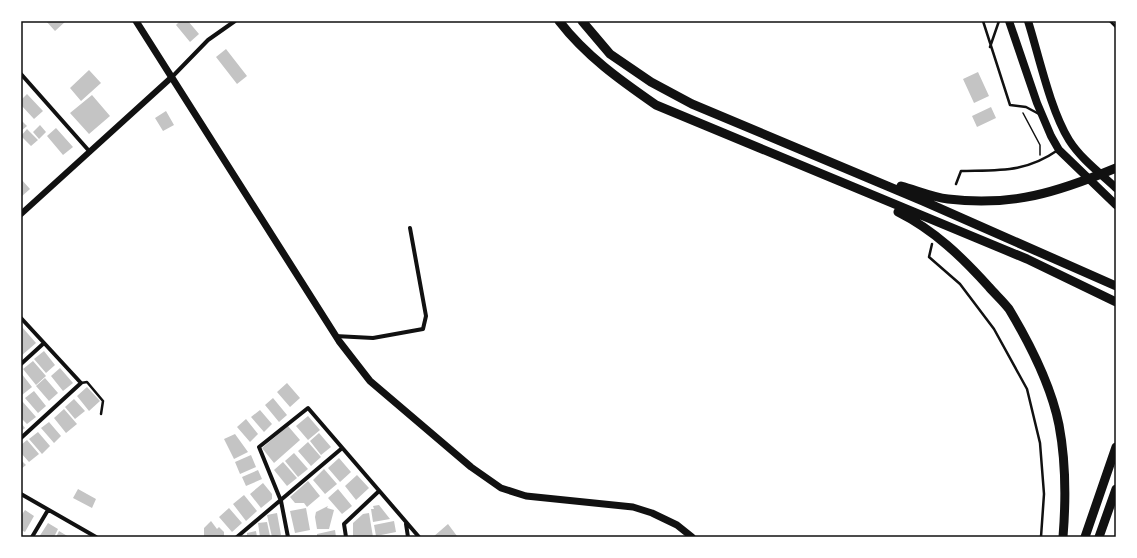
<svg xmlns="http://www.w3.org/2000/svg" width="1137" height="558" font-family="'Fira Sans',sans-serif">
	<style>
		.building { fill: #c4c4c4 }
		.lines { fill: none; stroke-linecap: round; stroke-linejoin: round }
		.path { stroke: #111; stroke-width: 1.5 }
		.service { stroke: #111; stroke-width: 2.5 }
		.minor { stroke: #111; stroke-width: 4 }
		.tertiary { stroke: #111; stroke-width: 6 }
		.secondary { stroke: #111; stroke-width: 7 }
		.primary { stroke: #111; stroke-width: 8 }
		.motorway { stroke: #111; stroke-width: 9 }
		.neatline { fill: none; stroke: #111; stroke-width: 1.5 }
	</style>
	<rect width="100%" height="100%" fill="#fff"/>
	<path class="building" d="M46,21H66L55,31Z
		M180,21H188L199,34L190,42L176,25Z
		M226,49L247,76L237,84L216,57Z
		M89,70L101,83L81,101L70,88Z
		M978,72L989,96L974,103L963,79Z
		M27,94L43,111L34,119L21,105V100Z
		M92,95L110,116L89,134L70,113Z
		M991,107L996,118L977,127L972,116Z
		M166,111L174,125L163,131L155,118Z
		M21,120L27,126L21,131Z
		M40,125L46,132L39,139L33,132Z
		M56,128L73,147L63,155L47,136Z
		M27,129L38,140L31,146L21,136Z
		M21,179L30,189L21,197Z
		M22,327L36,343L21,356V328Z
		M44,351L55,365L46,373L34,359Z
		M33,361L46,376L36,385L23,369Z
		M60,368L73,383L63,391L51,376Z
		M21,373L32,387L22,395L21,394Z
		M45,378L58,393L49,401L36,386Z
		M287,383L300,398L290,407L277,392Z
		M87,387L100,401L89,411L77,396Z
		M34,391L46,406L38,413L25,398Z
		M273,398L287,415L279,422L265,405Z
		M74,399L85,411L75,419L65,407Z
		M22,401L36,417L27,424L21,418Z
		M64,409L77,424L66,433L54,418Z
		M260,410L272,424L264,432L251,417Z
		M308,416L320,430L308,440L296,426Z
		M246,419L258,434L250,442L237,427Z
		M49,422L61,436L54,443L41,428Z
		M21,423L25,428L21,431Z
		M288,426L300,440L274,463L262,448Z
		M38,432L50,446L42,454L29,439Z
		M319,433L331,447L321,455L310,441Z
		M235,434L248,452L234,459L224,439Z
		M27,440L39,454L29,462L21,453V445Z
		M308,442L321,457L311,466L298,451Z
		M294,453L308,469L298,477L285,461Z
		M251,455L256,467L240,474L235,462Z
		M339,458L351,472L340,482L328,468Z
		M21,460L26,465L21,469Z
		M283,462L297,478L287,486L274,470Z
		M324,469L337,484L325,494L313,480Z
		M258,470L262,479L246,486L242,477Z
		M357,475L369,488L356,500L345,486Z
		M308,481L320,496L307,507L304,503H295L290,497Z
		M263,483L272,494V499L261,508L250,494Z
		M78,489L96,499L92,508L73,498Z
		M338,489L352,506L342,514L328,498Z
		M244,495L257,511L246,521L233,504Z
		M379,505L390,519L373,522L371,509H374L373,506Z
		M328,506L327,508L334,510L329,529H317L315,517L316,512Z
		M229,508L242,523L232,532L219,517Z
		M306,508L310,530L295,533L290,511Z
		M25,510L34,516L25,532L21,530V516Z
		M277,513L281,535L272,537L267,515Z
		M369,513L373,537H353V523L363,514Z
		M211,521L217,529L219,527L224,532V537H204V528Z
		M394,521L396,532L376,536L374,525Z
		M267,522L270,536L260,537L258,523Z
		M48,523L58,529L54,537H39Z
		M448,524L457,536L456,537H433Z
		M335,530L336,537H317V534Z
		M59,531L69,537H56Z
		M256,531L257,537H242L247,535V533Z"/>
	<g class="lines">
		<path class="path" d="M1023,113L1040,145V155"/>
		<path class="service" d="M983,21L1010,105L1026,107L1039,114
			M1110,21L1116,27
			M990,47L999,21
			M956,184L961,171C999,170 1025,173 1058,150
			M932,244L929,257L960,284L994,329L1027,389L1040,443L1044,494L1041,537
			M81,383L87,382L103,401L101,414"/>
		<path class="minor" d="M21,74L90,152
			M172,77L208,40L235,21
			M21,318L81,383L21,438
			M335,336L373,338L423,329L426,316L410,228
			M21,364L44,343
			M21,494L96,537
			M406,524L408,537
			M32,537L48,510
			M237,537L341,449
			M288,537L281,501L259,447L308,408L419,537
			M346,537L344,524L378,492"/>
		<path class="tertiary" d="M21,214L172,77"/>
		<path class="secondary" d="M136,21L339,341L370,381L471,467L501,488L526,496L633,507L652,513L677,525L692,537"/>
		<path class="primary" d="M1009,21L1037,103L1051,136L1059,150L1116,205
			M1028,21C1039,56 1050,109 1069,140C1081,159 1100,173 1116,188"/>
		<path class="motorway" d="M559,21C586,56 620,80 656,105L1027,259L1116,302
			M582,21L610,54L651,82L692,104L923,201L1116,286
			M901,186C916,190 932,197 948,199C1012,207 1058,192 1116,168
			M898,212C934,230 962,257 989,287C995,294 1003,301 1009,309C1030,344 1051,385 1059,425C1066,462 1066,500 1063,537
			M1085,537L1116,447
			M1099,537L1116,489"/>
	</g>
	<rect width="1137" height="558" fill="none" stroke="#ffffff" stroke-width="44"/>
	<rect x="22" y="22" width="1093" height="514" class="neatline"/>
</svg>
